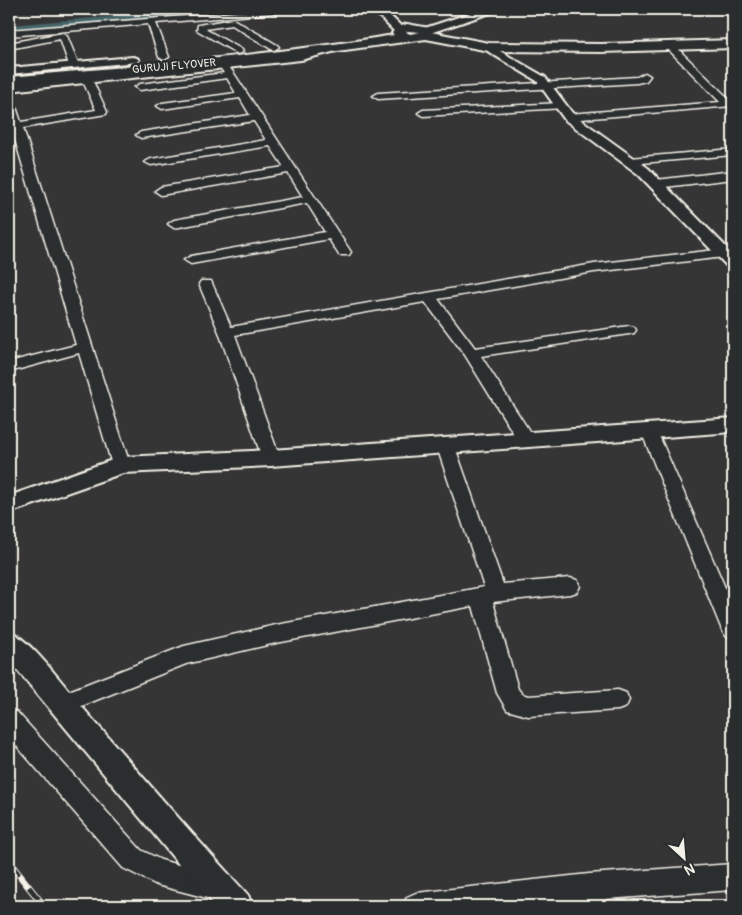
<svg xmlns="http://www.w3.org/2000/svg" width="742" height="915" font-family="Pangolin,sans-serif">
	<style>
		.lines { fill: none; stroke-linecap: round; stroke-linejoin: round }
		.canal { fill: #476669; fill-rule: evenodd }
		.minor-casing { stroke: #f4f1e8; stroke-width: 3 }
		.tertiary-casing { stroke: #f4f1e8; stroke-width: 4 }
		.secondary-casing { stroke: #f4f1e8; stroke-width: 4 }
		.minor { fill: #2a2d2e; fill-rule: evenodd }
		.tertiary { fill: #2a2d2e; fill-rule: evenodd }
		.secondary { fill: #2a2d2e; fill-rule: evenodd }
		.rail-casing { stroke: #f4f1e8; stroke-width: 7 }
		.rail { stroke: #2a2d2e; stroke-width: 5; stroke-dasharray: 16; stroke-linecap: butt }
		.labels { text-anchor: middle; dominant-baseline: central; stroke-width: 5; stroke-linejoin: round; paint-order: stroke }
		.far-street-label { font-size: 11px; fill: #f4f1e8; stroke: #2a2d2e }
	</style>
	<rect width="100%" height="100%" fill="#363536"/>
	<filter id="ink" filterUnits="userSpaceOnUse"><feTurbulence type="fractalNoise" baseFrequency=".02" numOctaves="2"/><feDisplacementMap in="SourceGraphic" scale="10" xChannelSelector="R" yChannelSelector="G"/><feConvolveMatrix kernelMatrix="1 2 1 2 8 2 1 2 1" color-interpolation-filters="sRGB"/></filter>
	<g filter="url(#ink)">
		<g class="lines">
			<path class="canal" d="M205,9H241L236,12L9,31V25Z"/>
			<g class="minor-casing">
				<path id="minor" d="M273,9H304L300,11L156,23L169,57L164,60L159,57L148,24L9,36V30Z
					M233,19L277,45L279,47L274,50L271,49L232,25L205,29L241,49L243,51L238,54L197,30L198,25Z
					M63,33L67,36L79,65L77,67L74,68L69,65L60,39L9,49V43Z
					M672,45L675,46L732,102V106L569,120L564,117L569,114L720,102L669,50V46Z
					M224,63L227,64L235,75L339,234L351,252L349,255H339L329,239L191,264L184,260L191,256L325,232L307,203L174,228L168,224L174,220L303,197L288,173L161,195L155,191L161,187L284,167L270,146L151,165L145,162L151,159L266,140L254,121L141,138L136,135L141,132L250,115L240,98L162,109L157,106L162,103L236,93L227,78L140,90L135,87L140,84L224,73L219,66Z
					M645,73L650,76L646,81L637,83L378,99L373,96L378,93L637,77Z
					M87,76L92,79L107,112L106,114L23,128L130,465L127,469L121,471L115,469L112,465L79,353L9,372V362L76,345L11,126L9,98L14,101L21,122L96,110L82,79Z
					M561,103L566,106L565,108L423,116L418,113L423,110Z
					M733,149V155L630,164L624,161L630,158Z
					M733,171V179L656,188L650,184L656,180Z
					M733,248V256L594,272L438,299L475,348L629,326L634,327L636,330L634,333L629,334L481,356L535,440L532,444L526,446L520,444L465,355L425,302L235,335L280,458L277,462L271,464L265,462L262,458L219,332L199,284L201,281H211L231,327L594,264Z
					M649,425L655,427L657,431L733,606V639L726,636L722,630L641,431L643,427Z
					M446,441L452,443L455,447L503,584L570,578L577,580L580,586L577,592L570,594L493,602L518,689L522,694L528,696L618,690L626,693L629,700L626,707L618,710L528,716L507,710L497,693L473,606L276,643L186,664L64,713L56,710L53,703L56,696L184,646L276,625L484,587L437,447L440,443Z
					M9,709L17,712L141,850L161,860L224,878L228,887L224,896L215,900L157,885L123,868L9,737Z
					M733,864V890L606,899L608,906H582L580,901L534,906H403L407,897L416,893L589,874Z"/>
			</g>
			<g class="tertiary-casing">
				<path id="tertiary" d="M372,9H383L403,28L404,30L403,32H395Z
					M483,9H497L496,11L430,33L426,34L421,31L422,29Z
					M336,45L340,46L341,48L340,50L301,60L9,91V83L253,60L301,54Z
					M493,47L545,77L573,114L648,168L733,254V268L727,266L638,174L565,120L537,81L489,52L487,50Z
					M133,57L137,58L139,60L137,62L9,74V68Z
					M733,418V432L271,466L123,473L9,513V496L121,457L271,450Z
					M9,631C29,638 66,688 82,707C137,770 191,834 248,895L253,906H215L196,885L9,660Z"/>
			</g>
			<g class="secondary-casing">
				<path id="secondary" d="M407,24L429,28L431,32L489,43L601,44L733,40V48L601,52L489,51L426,39L256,62L9,85V77C138,66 266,56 394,35L392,33L396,28ZM408,31L420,32L410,34L406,32Z"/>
			</g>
			<use href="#minor" class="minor"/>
			<use href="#tertiary" class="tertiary"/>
			<use href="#secondary" class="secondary"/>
			<g class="rail-casing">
				<path id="rail" d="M9,862L44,906
					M9,899L14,906"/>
			</g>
			<use href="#rail" class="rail"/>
		</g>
	</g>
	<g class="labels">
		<g class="far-street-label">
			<text transform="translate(174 66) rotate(-5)">GURUJI FLYOVER</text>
		</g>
	</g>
	<rect width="742" height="915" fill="none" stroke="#2a2d2e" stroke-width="30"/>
	<rect x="15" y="15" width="712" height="885" fill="none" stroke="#f4f1e8" stroke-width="2" filter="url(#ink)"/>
	<g transform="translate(684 858) rotate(154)" stroke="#2a2d2e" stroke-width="4" paint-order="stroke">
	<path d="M0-4L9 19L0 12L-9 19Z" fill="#f4f1e8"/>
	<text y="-8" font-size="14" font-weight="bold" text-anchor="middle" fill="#f4f1e8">N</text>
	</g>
</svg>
